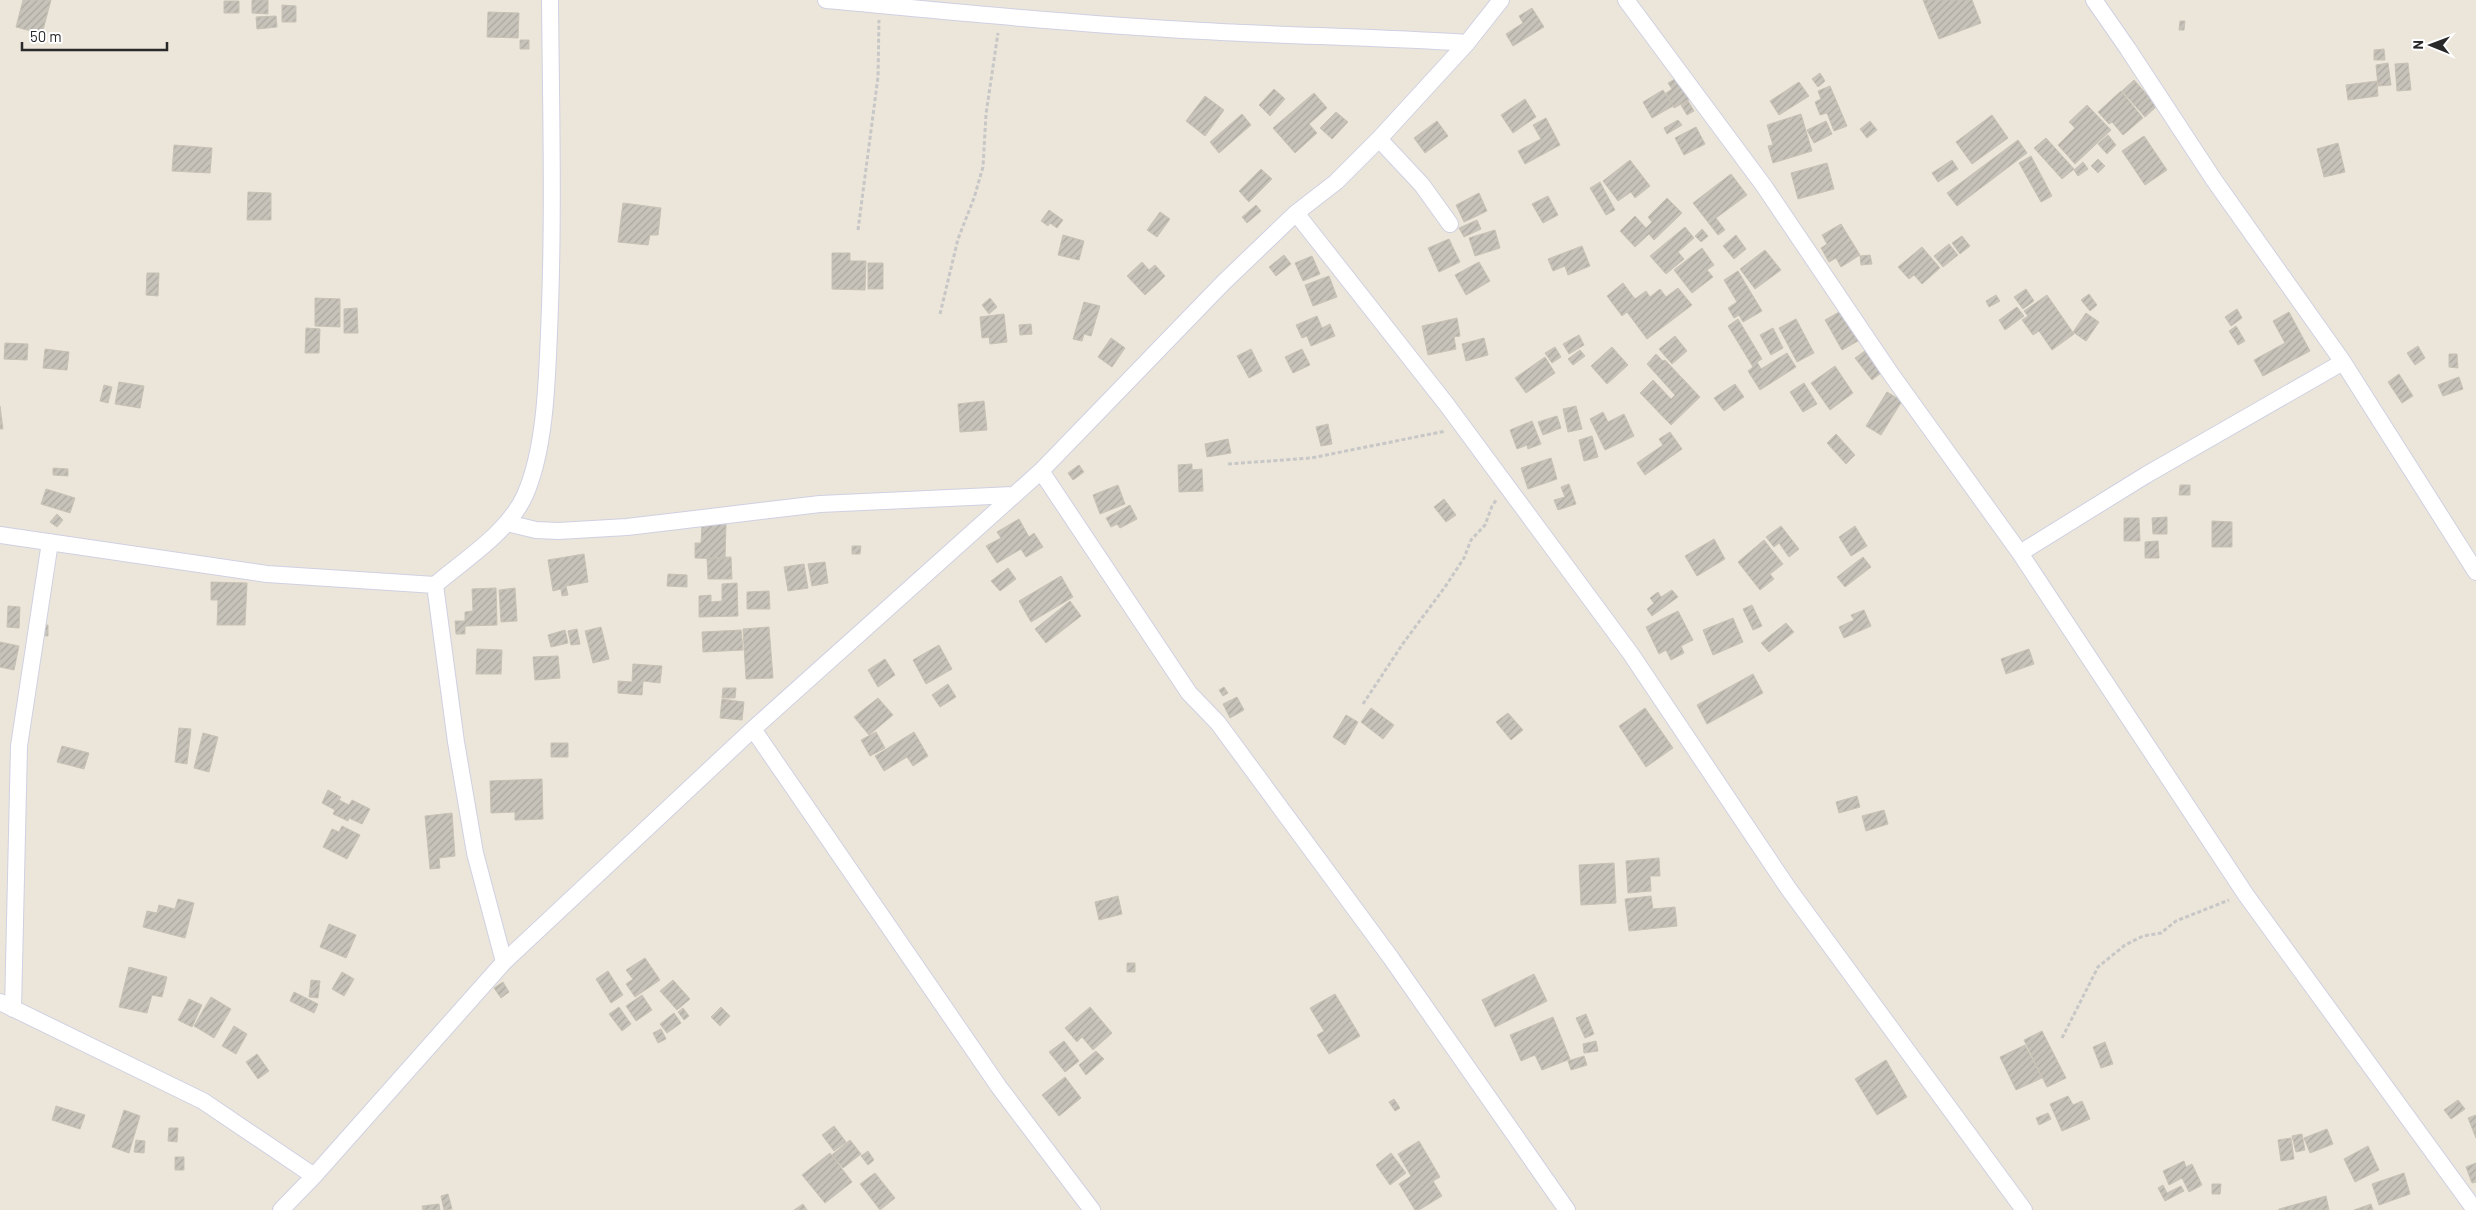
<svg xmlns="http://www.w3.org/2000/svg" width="2476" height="1210" font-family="Barlow,sans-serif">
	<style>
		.building { fill: url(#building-hatch); stroke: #c7c2b4 }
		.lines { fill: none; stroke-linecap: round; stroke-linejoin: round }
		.minor-casing { stroke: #cfd0e2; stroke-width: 18 }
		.path { stroke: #c7c7c7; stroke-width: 3; stroke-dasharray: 4 2.5; stroke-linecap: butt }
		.minor { stroke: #fff; stroke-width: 16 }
	</style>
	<defs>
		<pattern id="building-hatch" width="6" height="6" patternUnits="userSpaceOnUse" patternTransform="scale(1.25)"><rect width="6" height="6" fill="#c7c3ba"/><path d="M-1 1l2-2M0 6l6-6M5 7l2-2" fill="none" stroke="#aba8a0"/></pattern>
	</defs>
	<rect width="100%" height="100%" fill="#ece6da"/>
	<path class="building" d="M23,0H51L42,34L16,27Z
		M252,0H268V14L252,13Z
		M1923,0H1972L1981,23L1939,39Z
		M224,1H239V13H224Z
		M282,5L296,6V22H282Z
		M1532,8L1544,27L1513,46L1506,34L1523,23L1519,16Z
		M488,12L519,13L518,38L487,37Z
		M276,16L277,27L257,29L256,17Z
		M2180,21H2185L2184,30H2179Z
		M520,40H529V49H520Z
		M2384,49L2385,60H2374V50Z
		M2388,63L2391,85L2378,86L2376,65Z
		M2408,63L2411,90L2397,91L2395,64Z
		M1820,73L1825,81L1818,87L1812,79Z
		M1682,75L1694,97L1674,108L1666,93L1672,89L1668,83Z
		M2134,80L2157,106L2145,117L2122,91Z
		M2377,81L2378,96L2348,100L2346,85Z
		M1799,82L1809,96L1779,115L1770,101Z
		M1830,86L1847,126L1834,131L1827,113L1820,115L1815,102L1821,99L1818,91Z
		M1274,89L1285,99L1270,116L1259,105Z
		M1663,90L1673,106L1652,118L1643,102Z
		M2121,91L2143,118L2123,135L2112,122L2109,124L2098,112Z
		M1314,93L1327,108L1309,124L1317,133L1295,153L1273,128Z
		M1205,96L1224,110L1205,136L1186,121Z
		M1525,99L1536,117L1513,133L1501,115Z
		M1688,101L1694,111L1687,115L1681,105Z
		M2087,105L2111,130L2075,164L2058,145L2075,128L2069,122Z
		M1336,112L1348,122L1332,139L1320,128Z
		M1242,114L1251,125L1219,153L1210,142Z
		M1801,114L1812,151L1773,163L1768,146L1773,145L1767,125Z
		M1992,115L2008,138L1972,164L1956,142Z
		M1546,118L1560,145L1525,164L1518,151L1541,139L1533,125Z
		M1678,120L1682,125L1667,134L1664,128Z
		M1437,121L1448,136L1425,153L1414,138Z
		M1826,121L1832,134L1814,143L1807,130Z
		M1870,121L1877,130L1867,138L1860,129Z
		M1696,127L1705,144L1684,155L1675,138Z
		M2108,135L2116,145L2107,154L2098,144Z
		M2144,136L2167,170L2145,185L2122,151Z
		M2046,138L2074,169L2062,179L2034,148Z
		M2018,140L2027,153L1957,206L1947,193Z
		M2338,143L2345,172L2324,177L2317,149Z
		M174,145L212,148L210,173L172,171Z
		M2031,156L2052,196L2041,202L2019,163Z
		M2098,159L2105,166L2098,173L2091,166Z
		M1630,160L1650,186L1635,198L1631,192L1618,201L1603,181Z
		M1952,160L1958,169L1938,182L1932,173Z
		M2083,162L2088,169L2078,176L2074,170Z
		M1827,163L1834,189L1798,199L1791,173Z
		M1261,169L1272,179L1249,202L1239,191Z
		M1731,174L1747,195L1716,218L1725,230L1718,235L1693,203Z
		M1600,182L1615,210L1606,215L1590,188Z
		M248,192L271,193V220H247Z
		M1479,193L1487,211L1464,222L1456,205Z
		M1548,196L1558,215L1543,223L1532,204Z
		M1667,198L1682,213L1654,240L1649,234L1635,247L1620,231L1635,216L1646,228L1652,222L1648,217Z
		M623,203L661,208L658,235H650L648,245L618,242Z
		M1256,205L1261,211L1247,223L1242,217Z
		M1049,210L1063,220L1057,228L1050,223L1048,226L1041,221Z
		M1160,212L1170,219L1157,237L1147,230Z
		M1477,220L1481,229L1464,237L1459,228Z
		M1841,224L1860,255L1841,267L1836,258L1829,262L1821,248L1827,244L1822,235Z
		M1685,227L1694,238L1678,252L1684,259L1666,274L1650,256Z
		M1702,229L1708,236L1701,242L1695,236Z
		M1495,230L1500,248L1475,256L1469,238Z
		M1063,235L1084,241L1079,260L1058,255Z
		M1736,235L1746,249L1734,259L1723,246Z
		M1962,236L1970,246L1960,254L1952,243Z
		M1449,239L1460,262L1439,272L1428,248Z
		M1949,244L1958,255L1943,267L1934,256Z
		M1582,246L1590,266L1568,275L1565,266L1553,271L1548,259Z
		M1922,247L1940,268L1922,284L1914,275L1909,279L1898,267Z
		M1702,248L1714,265L1707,270L1713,277L1692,293L1674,270Z
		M1765,250L1781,270L1755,289L1740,269Z
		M832,253H850V261H866L865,290L832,289Z
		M1284,255L1291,264L1276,276L1269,267Z
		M1870,255L1872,264L1861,265L1860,256Z
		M1312,256L1320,274L1303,281L1295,263Z
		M1142,262L1149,270L1155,265L1165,276L1145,295L1127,276Z
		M1479,262L1490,281L1466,295L1455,275Z
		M868,263H883V289H868Z
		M1738,271L1762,311L1743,322L1739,315L1734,318L1728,308L1737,302L1724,280Z
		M147,273H159L158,296L146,295Z
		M1329,276L1337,297L1313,306L1305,285Z
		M1623,283L1635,299L1646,291L1650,297L1660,289L1666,297L1678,288L1692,305L1647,339L1627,312L1622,316L1607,296Z
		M2026,289L2034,301L2023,309L2014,297Z
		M2089,294L2097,305L2090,311L2081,300Z
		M1996,295L2000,301L1989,307L1986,301Z
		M2047,295L2074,334L2052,350L2039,331L2033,335L2022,320L2028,316L2024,311Z
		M315,298L340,299V327L315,326Z
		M990,298L997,307L989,314L982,305Z
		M1084,302L1100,306L1091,336L1084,334L1082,341L1073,339Z
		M1848,307L1865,337L1842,350L1825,320Z
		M2017,307L2024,316L2005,330L1999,320Z
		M357,308L358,333H344V309Z
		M2237,309L2242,318L2231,326L2225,317Z
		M2289,312L2310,351L2263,376L2254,360L2285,343L2273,321Z
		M2086,313L2099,322L2086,341L2073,332Z
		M1004,314L1007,342L990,344L989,337L982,338L980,317Z
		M1317,316L1322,328L1330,324L1335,336L1311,346L1307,336L1302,338L1296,325Z
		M1457,318L1460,336L1454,337L1456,349L1428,355L1422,326Z
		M1738,319L1762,359L1757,362L1761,369L1787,353L1796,367L1760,390L1748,371L1753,367L1728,326Z
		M1796,319L1814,353L1797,362L1779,328Z
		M1031,324L1032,334L1020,335L1019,325Z
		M2236,326L2245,341L2238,345L2229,331Z
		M306,328L320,329L319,353H305Z
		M1773,328L1783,348L1771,355L1760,335Z
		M1579,335L1584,345L1569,354L1563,344Z
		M1675,336L1687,351L1672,364L1659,349Z
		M1111,338L1125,348L1112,367L1098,357Z
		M1484,338L1488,355L1466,361L1462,344Z
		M5,343L28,344L27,360L4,359Z
		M2418,346L2425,358L2415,365L2407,353Z
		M1555,347L1561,357L1552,363L1545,353Z
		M1612,347L1628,365L1607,384L1591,366Z
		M1869,348L1885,370L1872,380L1855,358Z
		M45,349L69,352L67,370L43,368Z
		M1251,349L1262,371L1249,378L1237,356Z
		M1302,349L1310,365L1293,373L1285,357Z
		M1580,350L1585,356L1573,365L1568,359Z
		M1656,354L1663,361L1665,360L1700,397L1671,425L1640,393L1653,380L1671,399L1675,395L1647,364Z
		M2449,354H2457L2458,368L2449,367Z
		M1545,357L1555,373L1526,393L1515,378Z
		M1835,366L1853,393L1830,410L1811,383Z
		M2399,374L2413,396L2402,403L2388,382Z
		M2459,377L2463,389L2443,396L2438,385Z
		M119,382L144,386L140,408L115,404Z
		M1804,383L1817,404L1803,412L1790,392Z
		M1735,384L1744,397L1724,411L1714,398Z
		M104,385L112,387L108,403L100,401Z
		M1887,392L1902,401L1881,435L1866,426Z
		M984,401L987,430L960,432L958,404Z
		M0,406L3,429H0Z
		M1576,406L1582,429L1568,432L1563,409Z
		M1603,412L1608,422L1624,414L1634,436L1605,450L1590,419Z
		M1557,416L1561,428L1543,435L1538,422Z
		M1532,421L1541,444L1528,449L1527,445L1517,449L1510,430Z
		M1328,424L1332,444L1321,446L1316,427Z
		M1670,432L1682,449L1645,475L1637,463L1663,445L1659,439Z
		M1836,434L1855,455L1846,464L1827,443Z
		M1592,436L1598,457L1584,461L1579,440Z
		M1228,439L1231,453L1207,457L1205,444Z
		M1551,458L1557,479L1528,489L1521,468Z
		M1192,464V470L1202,469L1203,491L1179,492L1178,465Z
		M1079,465L1084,472L1073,480L1068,473Z
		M53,468L68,469V476L53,475Z
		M1569,484L1576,504L1558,510L1554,500L1565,497L1561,487Z
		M1118,485L1125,504L1100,514L1093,495Z
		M2180,485H2190V495H2179Z
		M46,489L75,498L70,513L41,504Z
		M1444,499L1456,515L1446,522L1434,507Z
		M1130,505L1137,519L1120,528L1117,524L1111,527L1106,518Z
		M57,514L63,520L57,527L50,522Z
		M2167,517V534H2153L2152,518Z
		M2124,518H2139L2140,541H2124Z
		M1019,519L1029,537L1034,533L1043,547L1026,557L1021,549L997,563L986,546L1001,538L997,532Z
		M2212,521L2232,522V547H2212Z
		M702,524H726L725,559L695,558V543H701Z
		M1781,526L1799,549L1789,557L1779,543L1774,547L1766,537Z
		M1855,526L1867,546L1851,556L1839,537Z
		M1714,539L1725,559L1697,576L1685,556Z
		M1764,540L1783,564L1770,574L1774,579L1760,590L1738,562Z
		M2158,541L2159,558H2145V542Z
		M852,546H861L860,554H852Z
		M584,554L588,582L566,586L568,595L562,596L561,589L553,591L548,560Z
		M731,557L732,579H708L707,558Z
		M1863,557L1871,567L1845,587L1837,577Z
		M825,562L828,583L812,586L808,564Z
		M804,564L808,588L788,591L784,567Z
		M1008,568L1016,579L1000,591L991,581Z
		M668,574L687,575V587L667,586Z
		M1061,576L1073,597L1031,622L1019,601Z
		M211,582L247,583L245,625H217L218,600H211Z
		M737,583L738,616L699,617V596L711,595V602L722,601V584Z
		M496,588L497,625L465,626V634H456L455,621H465V612L473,611L472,589Z
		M515,588L517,621L501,622L499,590Z
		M1672,590L1678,597L1652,616L1647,609L1654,603L1650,598L1658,592L1661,597Z
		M769,591L770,609H747V592Z
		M1070,601L1081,616L1046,643L1035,629Z
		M1752,605L1762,626L1753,630L1743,609Z
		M8,606L20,607L19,628L7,627Z
		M1864,610L1871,626L1844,638L1839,627L1854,620L1851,615Z
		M1678,611L1693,640L1681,646L1684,653L1671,660L1666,650L1659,654L1646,627Z
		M1733,618L1743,642L1713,655L1703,630Z
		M1786,623L1794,632L1769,652L1761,643Z
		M40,625H48V636L39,635Z
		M601,627L609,659L593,663L585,631Z
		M769,627L773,678L746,679L743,629Z
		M577,629L580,644L571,645L568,631Z
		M565,630L568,643L551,647L548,635Z
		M741,630L743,650L703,652L702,632Z
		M0,642L19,646L14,670L0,667Z
		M939,645L952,669L926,684L913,660Z
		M477,649L502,650L501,674H476Z
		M2029,649L2034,664L2006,674L2001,659Z
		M558,656L560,678L535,680L533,657Z
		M885,659L895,675L878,687L868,670Z
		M633,664L662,666L660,683L643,681L642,695L618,693V681L632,682Z
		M1753,674L1763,693L1707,724L1697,705Z
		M948,684L956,697L940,707L932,695Z
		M1224,687L1228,693L1223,696L1219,690Z
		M723,688H736L735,698H722Z
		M1237,697L1244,710L1230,718L1223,704Z
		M878,698L893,715L869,735L854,717Z
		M722,699L744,702L742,720L720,718Z
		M1371,708L1394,725L1383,739L1361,722Z
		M1645,708L1673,748L1646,767L1619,726Z
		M1508,713L1523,730L1511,740L1496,722Z
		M1346,715L1358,722L1345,745L1333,737Z
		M179,728L191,729L187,764L175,762Z
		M876,732L885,748L870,756L861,740Z
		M914,732L928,756L913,766L907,757L884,771L875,756Z
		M203,733L218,737L209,772L194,768Z
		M551,743H568V757H551Z
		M62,746L89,753L84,769L57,762Z
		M542,779L543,819L515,820V812L491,813L490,781Z
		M328,790L341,797L339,800L349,805L352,800L370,809L362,824L349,818L348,821L333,814L335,810L322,803Z
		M1857,796L1860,807L1839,813L1836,802Z
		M1884,810L1888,824L1866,831L1862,816Z
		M452,813L455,856L439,858L440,868L430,869L425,816Z
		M342,826L360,835L347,859L323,847L332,829L339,832Z
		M1659,858L1660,876H1650L1651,891L1628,893L1626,861Z
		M1614,863L1616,903L1581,905L1579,865Z
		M1118,896L1122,914L1099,920L1095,902Z
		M1651,896L1653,909L1675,907L1677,926L1629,931L1625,899Z
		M178,899L194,903L185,938L143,927L147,911L157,913L159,905L175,909Z
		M329,924L356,935L346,958L320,947Z
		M645,958L660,980L635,997L626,984L633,979L626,970Z
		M1127,963H1135V972H1127Z
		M129,967L167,977L162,997L152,995L147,1013L119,1007Z
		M608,971L623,995L611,1003L596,979Z
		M342,972L354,979L344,996L332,989Z
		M1534,974L1547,1001L1495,1027L1482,1000Z
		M311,980L320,981L318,998L309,997Z
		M673,980L690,999L677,1010L660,991Z
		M503,982L509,992L501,998L494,988Z
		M294,992L318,1004L314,1013L290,1001Z
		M1335,994L1360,1036L1329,1054L1317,1035L1324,1031L1310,1008Z
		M642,995L652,1010L636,1021L626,1006Z
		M211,997L231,1009L214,1038L194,1026Z
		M189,999L202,1005L192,1027L178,1020Z
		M619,1007L631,1024L622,1031L609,1014Z
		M721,1007L730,1016L720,1026L711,1017Z
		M1090,1007L1112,1033L1093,1050L1082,1037L1077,1042L1065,1028Z
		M683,1008L689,1016L684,1020L678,1012Z
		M674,1013L681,1023L667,1033L660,1024Z
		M1586,1014L1594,1034L1585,1038L1576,1018Z
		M1553,1017L1570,1059L1542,1070L1535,1055L1521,1061L1510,1035Z
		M234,1026L247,1034L236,1054L222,1046Z
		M661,1029L666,1039L658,1043L653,1033Z
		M2042,1031L2066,1078L2047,1087L2024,1040Z
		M1064,1041L1079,1061L1065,1072L1049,1052Z
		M1596,1041L1598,1051L1584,1053L1583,1044Z
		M2105,1042L2113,1064L2101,1068L2093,1047Z
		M2025,1045L2042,1078L2016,1090L2000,1057Z
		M1096,1051L1104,1059L1086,1075L1079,1065Z
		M257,1054L269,1071L258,1079L246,1062Z
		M1584,1056L1587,1065L1571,1070L1568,1061Z
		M1886,1060L1907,1097L1877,1115L1855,1079Z
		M1065,1077L1081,1098L1059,1116L1042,1095Z
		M2068,1096L2073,1105L2082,1101L2090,1119L2062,1131L2050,1104Z
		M1394,1099L1400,1108L1395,1111L1389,1102Z
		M2458,1100L2465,1109L2451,1119L2444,1110Z
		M56,1106L85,1115L80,1129L52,1120Z
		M124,1110L140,1116L129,1153L112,1147Z
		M2048,1113L2051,1119L2039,1125L2036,1118Z
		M2476,1115V1138L2468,1118Z
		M834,1126L846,1142L834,1151L822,1135Z
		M169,1128H178L177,1142L168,1141Z
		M2327,1129L2333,1144L2310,1153L2304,1138Z
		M2302,1134L2305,1150L2296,1152L2292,1136Z
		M2291,1138L2294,1159L2281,1161L2278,1140Z
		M136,1140L145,1141L144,1153L134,1152Z
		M850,1140L861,1154L843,1168L832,1155Z
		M1419,1141L1440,1177L1433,1181L1442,1196L1419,1210H1415L1399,1184L1411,1176L1398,1154Z
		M2368,1146L2379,1170L2355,1182L2344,1159Z
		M868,1151L874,1160L868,1165L861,1156Z
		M830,1153L852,1182L825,1203L802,1175Z
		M1391,1153L1406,1173L1390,1185L1376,1165Z
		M175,1157H184V1170H175Z
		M2184,1161L2186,1167L2192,1164L2202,1185L2189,1192L2182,1178L2169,1185L2163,1171Z
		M2476,1163V1182L2472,1183L2466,1167Z
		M875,1173L895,1198L880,1210L860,1184Z
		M2404,1173L2410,1194L2379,1205L2372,1184Z
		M2212,1184H2221L2220,1194H2212Z
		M2163,1185L2167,1193L2181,1186L2184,1191L2165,1201L2158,1188Z
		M448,1194L452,1209L444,1210L441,1196Z
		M2326,1196L2329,1210H2279V1209Z
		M439,1204L440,1210H423L422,1206Z
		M803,1204L807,1210H794Z
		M2371,1204L2373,1210H2354Z"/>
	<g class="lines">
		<g class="minor-casing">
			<path id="minor" d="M826,0C952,12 1077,24 1203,31C1291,36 1379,37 1467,43
				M1626,0L1764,186L1891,374L2020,553L2246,895L2475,1210
				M2094,0L2128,49L2214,180L2343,362L2476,572
				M1379,139L1422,185L1450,224
				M1296,213L1447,405L1631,654L1788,888L2024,1210
				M1041,471L1189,693L1218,723L1391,958L1567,1210
				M507,523L536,530L558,531L627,527L820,504L1013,495
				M0,535L267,574L435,585C465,559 508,533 525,495C545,450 547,382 549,332C554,221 551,111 550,0
				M2020,553L2146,475L2343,362
				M435,585L456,742L475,853L504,962
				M753,729L999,1087L1092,1210
				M0,1002L203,1101L314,1176
				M13,1009L19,746L50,542
				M281,1210L314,1176L504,962L753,729L1041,471L1223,283L1296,213L1336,182L1379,139L1467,43L1501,0"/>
		</g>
		<path class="path" d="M858,230L878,77L879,20
			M940,314L958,239L974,198L983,167L986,114L998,33
			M1228,464L1311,458L1446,431
			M1363,704L1404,642L1445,587L1464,558L1471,540L1485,525L1492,506L1497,499
			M2062,1038L2098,967L2125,945L2143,936L2161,933L2176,921L2229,900"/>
		<use href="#minor" class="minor"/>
	</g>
	<g transform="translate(2431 45) rotate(271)" stroke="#ffffff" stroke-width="4" paint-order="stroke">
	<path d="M0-4L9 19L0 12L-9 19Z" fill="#292929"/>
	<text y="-8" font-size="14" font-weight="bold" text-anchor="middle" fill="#292929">N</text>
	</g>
	<path d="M22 42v8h145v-8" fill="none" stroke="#292929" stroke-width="2.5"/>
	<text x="30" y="42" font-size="15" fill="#292929" stroke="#ffffff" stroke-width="4" paint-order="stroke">50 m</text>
</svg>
